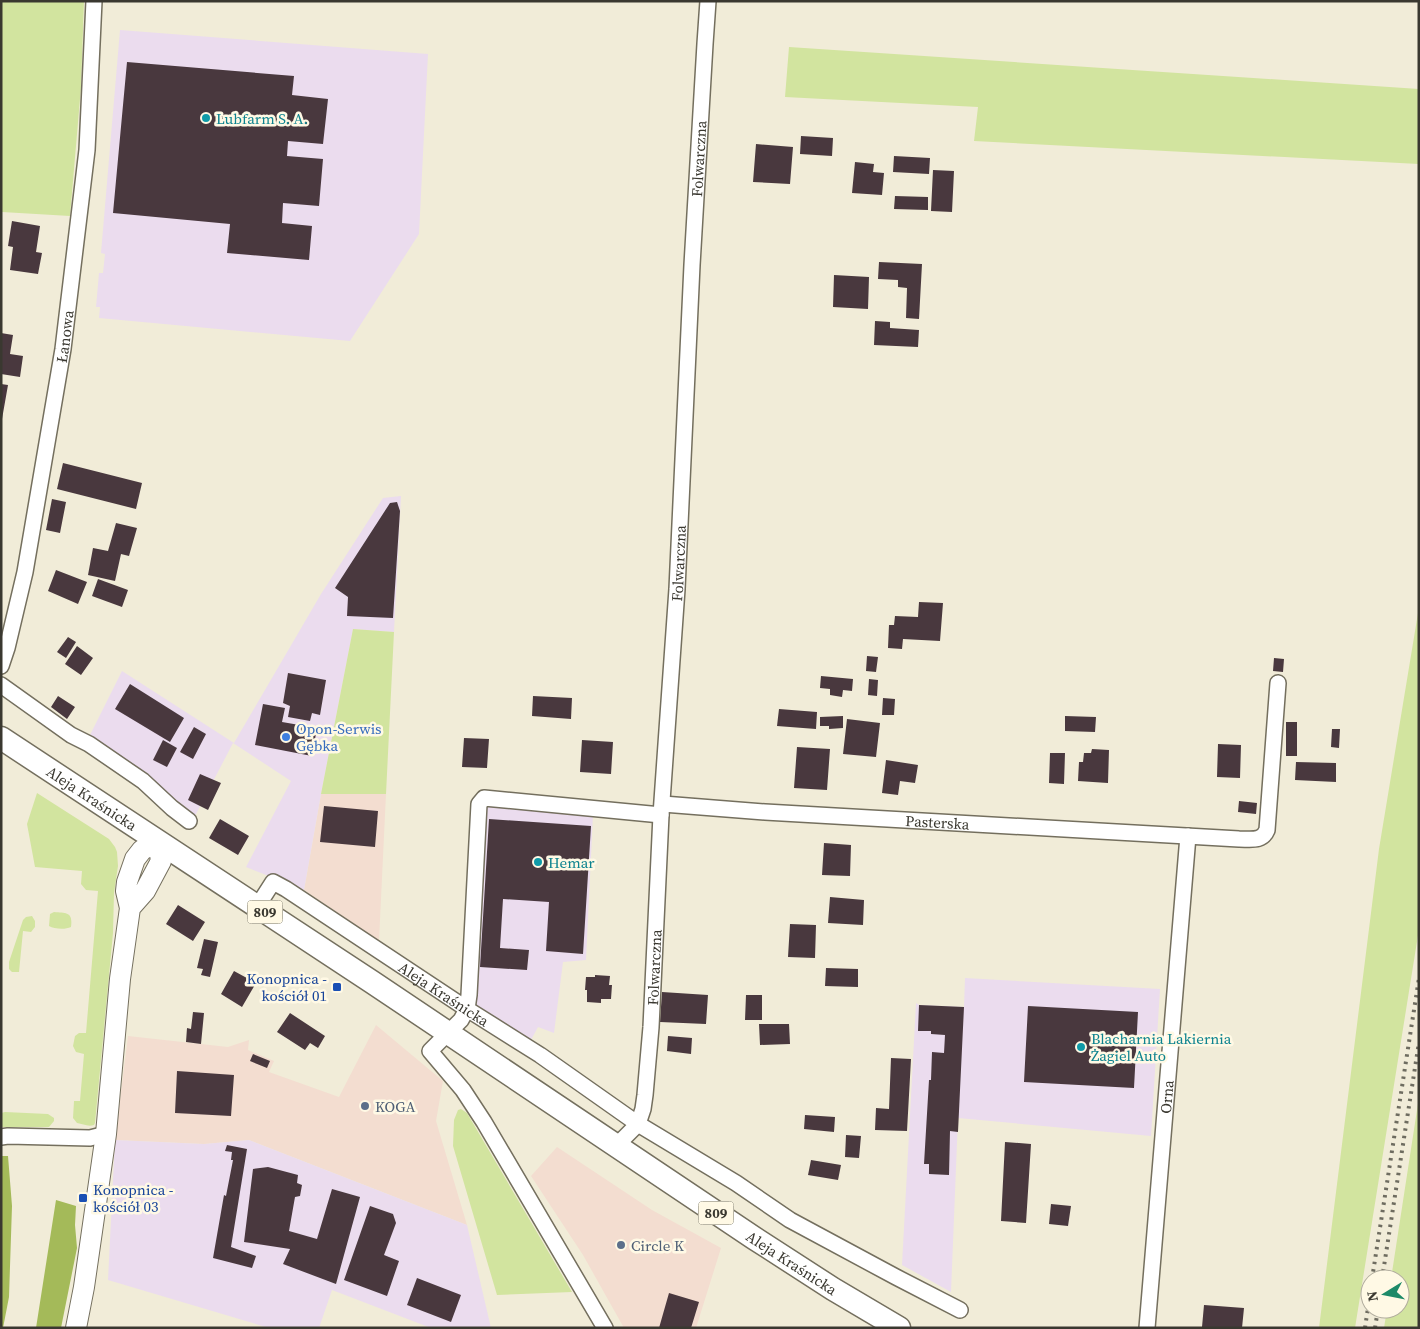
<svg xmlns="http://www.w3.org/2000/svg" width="1420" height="1329" font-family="'Source Serif 4',serif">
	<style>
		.commercial { fill: #f3ddd0 }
		.industrial { fill: #ebdcee }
		.green { fill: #d2e49f }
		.forest { fill: #a4ba59 }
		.building { fill: #49383e }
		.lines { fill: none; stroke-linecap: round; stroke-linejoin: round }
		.street-casing { stroke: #746f5e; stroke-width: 18 }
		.secondary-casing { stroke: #746f5e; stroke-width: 22 }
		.primary-casing { stroke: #746f5e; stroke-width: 25 }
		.street { stroke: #fff; stroke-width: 15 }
		.secondary { stroke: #fff; stroke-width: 20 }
		.primary { stroke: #fff; stroke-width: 22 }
		.rail { stroke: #6e6c60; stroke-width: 4; stroke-dasharray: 2.5 5; stroke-linecap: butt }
		.culture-dot { fill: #0f9aa8; stroke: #fff9e5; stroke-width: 2 }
		.shop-dot { fill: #3f7fe0; stroke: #fff9e5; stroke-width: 2 }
		.transit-dot { fill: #1a4fb4; stroke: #fff9e5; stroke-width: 2 }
		.service-dot { fill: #5c6f8a; stroke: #fff9e5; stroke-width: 2 }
		.labels { text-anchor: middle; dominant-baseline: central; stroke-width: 5; stroke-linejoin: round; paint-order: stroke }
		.shield { fill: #fff9e5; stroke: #757266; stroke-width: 1 }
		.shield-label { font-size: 14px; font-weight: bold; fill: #3a3830 }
		.culture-label { font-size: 15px; fill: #0d838f; stroke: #fff9e5; text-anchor: start }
		.street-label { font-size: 15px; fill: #3a3830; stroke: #fff9e5 }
		.shop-label { font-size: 15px; fill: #366cbe; stroke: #fff9e5; text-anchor: start }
		.transit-label { font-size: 15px; fill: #164399; stroke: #fff9e5; text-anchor: end }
		.service-label { font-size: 15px; fill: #4e5e75; stroke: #fff9e5; text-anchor: start }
	</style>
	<rect width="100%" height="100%" fill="#f1ecd8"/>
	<path class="commercial" d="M321,794H386L379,941L304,890Z
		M376,1025L443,1081L436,1121L467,1225L249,1140L204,1144L115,1140L128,1036L228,1047L249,1040L248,1050L274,1061L269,1072L339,1097Z
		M557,1147L652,1210L721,1248L696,1328H624L583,1255L531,1176Z"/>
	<path class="industrial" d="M120,30L428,54L419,234L350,341L99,318L100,307H96L99,273H103L105,254L101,253Z
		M401,496L394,632L353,629L321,794L304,890L246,867L291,781L233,743L195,816L157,784L89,737L122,671L234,743L321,594L383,498Z
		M485,806L593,814L586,960L563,962L554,1033L538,1027L531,1040L473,1003Z
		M965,978L1160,989L1151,1136L958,1118L951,1292L902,1265L916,1003L919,1005L964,1007Z
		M115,1140L204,1144L249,1140L467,1225L491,1328H431L332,1290L319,1328H269L108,1280Z"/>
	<path class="green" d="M1,1H84L81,87L70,216L2,212L1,213Z
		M789,47L1419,89V164L974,141L978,107L785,97Z
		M1419,607V929L1355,1328H1319L1379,849Z
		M353,629L394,632L386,794H321Z
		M37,793L109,839L115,847L117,852L118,866L114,893L113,933L95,1123L94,1125C88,1127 83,1124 77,1123L73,1118L74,1101H80L84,1054L76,1052L73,1046L75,1036L79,1033H86L98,891L86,890L81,884L82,871L35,867L27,824Z
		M54,912C67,913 73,912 71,927C65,930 54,929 49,926L50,914Z
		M32,916L35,921V927L31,932L23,931L19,972H12L9,969V962L23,920L26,917Z
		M1419,1097V1328H1384L1387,1309H1400V1279H1391Z
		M461,1109L467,1113L572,1292L497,1295L453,1146L454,1120L458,1110Z
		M5,1112L48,1114L54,1118V1121L49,1127H1V1113Z"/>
	<path class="forest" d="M1,1156H8L12,1206L9,1297L3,1328H1Z
		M56,1200L76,1206L75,1225L77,1248L61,1328H36Z"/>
	<path class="building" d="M127,62L294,76L292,95L328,99L323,144L288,141L287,156L323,159L319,206L283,203L282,223L312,226L309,260L227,253L230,224L113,213Z
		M801,136L833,138L832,156L800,154Z
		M756,144L793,147L790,184L753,182Z
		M894,156L930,158L929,174L893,172Z
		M855,162L874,164L873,172L884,173L882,195L852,193Z
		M933,170L954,171L952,212L931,211Z
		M895,196L928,197V210L894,209Z
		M12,221L40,226L36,252L42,253L38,274L10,270L13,247L8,246Z
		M879,262L922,264L919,319L906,318L907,288L898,287V280L878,279Z
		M834,275L869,277L868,309L833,307Z
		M875,321L890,322V328L919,330L918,347L874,345Z
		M1,333L13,335L10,354L23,356L20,377L1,374Z
		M1,384L8,385L2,419H1Z
		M63,463L142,483L136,509L57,489Z
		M52,499L66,502L60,533L46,530Z
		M397,502L400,511L393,618L347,616L348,597L335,588L390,503Z
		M116,523L137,528L129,556L121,554L115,581L88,575L93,548L108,551Z
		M56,570L87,582L78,604L48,591Z
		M98,579L128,590L122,607L92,596Z
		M919,602L943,603L940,641L903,639L902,649L888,648L889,625H894L895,616L918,617Z
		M68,637L76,642L66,658L57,652Z
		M77,646L93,658L81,675L65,664Z
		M867,656L878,657L876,672L866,671Z
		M1274,658L1284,659L1283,672L1273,671Z
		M288,673L326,680L320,715L312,713L310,721L288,717L290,706L283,703Z
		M821,676L853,679L852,691L843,690L842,697L830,695V689L820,688Z
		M869,679L878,680L877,696L868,695Z
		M130,684L184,718L170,742L115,709Z
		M58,696L75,707L67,719L51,707Z
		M533,696L572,698L571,719L532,716Z
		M883,698L895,699L894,715H882Z
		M263,704L285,708L282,722L317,728L312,756L255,745Z
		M779,709L817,712L816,729L777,726Z
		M843,716V728L829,729V726H820V717Z
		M1065,716L1096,717L1095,732L1065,731Z
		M847,719L880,723L876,757L843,754Z
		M1286,722H1297V756H1286Z
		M194,727L206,734L193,759L180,752Z
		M1332,729H1340L1339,748L1331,747Z
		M464,738L489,739L487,768L462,767Z
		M163,740L177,748L167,767L153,760Z
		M582,740L613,742L611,774L580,772Z
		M1218,744L1241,745L1240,778L1217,777Z
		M797,747L830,749L827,790L794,788Z
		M1092,749L1109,750L1108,783L1078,781L1079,762H1083L1084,753H1091Z
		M1050,753H1065L1064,784L1049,783Z
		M886,760L918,765L915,783L900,781L898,795L882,793Z
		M1296,762L1336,763V782L1295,780Z
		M200,774L221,783L208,810L188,800Z
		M1239,801L1257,803L1256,814L1238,812Z
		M324,806L378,811L375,847L320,842Z
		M220,819L249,836L238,855L209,838Z
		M489,819L591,826L583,954L546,951L549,902L503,899L500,948L529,950L527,970L480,967Z
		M824,843L851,845L850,876L822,875Z
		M830,897L864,900L863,925L828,923Z
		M178,905L205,922L193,941L166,924Z
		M790,924L816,925L815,958L788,957Z
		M204,939L218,942L210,977L201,975L203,969L197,968Z
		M826,968L858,969V987L825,986Z
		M234,971L256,983L242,1007L221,994Z
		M595,975L610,976L609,985H612L611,999H601V1003L587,1002V990H585L586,977H595Z
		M662,992L708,995L706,1024L660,1022Z
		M746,995H762V1020H745Z
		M919,1005L964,1007L958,1132L950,1131L949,1175L929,1174V1164H924L929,1080H931L932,1052L944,1053L945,1035L931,1034V1031H918Z
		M1028,1006L1138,1012L1134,1088L1024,1082Z
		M193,1012L204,1013L201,1044L186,1042L187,1028L191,1029Z
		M290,1013L325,1036L318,1048L310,1043L305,1050L277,1032Z
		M759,1024H789L790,1044L760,1045Z
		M668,1036L692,1038L691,1054L667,1051Z
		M253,1054L270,1061L267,1068L250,1061Z
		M891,1058L911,1059L907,1131L875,1130L876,1108L889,1109Z
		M177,1071L234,1075L231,1116L175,1113Z
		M805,1115L835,1117L834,1132L804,1129Z
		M846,1135L861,1136L859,1158L845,1157Z
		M1005,1142L1031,1144L1026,1223L1001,1221Z
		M227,1145L247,1149L231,1247L256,1256L252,1268L213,1258L224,1195L226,1196L233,1160H231L232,1152L225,1151Z
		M811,1160L841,1165L838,1180L808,1175Z
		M268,1167L298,1175L297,1183L302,1185L300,1196L295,1197L289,1231L317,1239L332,1189L360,1197L336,1284L283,1264L290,1249L244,1242L253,1169Z
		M1051,1204L1071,1206L1068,1226L1049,1224Z
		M370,1206L393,1214L396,1223L384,1255L399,1261L387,1296L344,1280Z
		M417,1278L461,1295L451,1322L407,1305Z
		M669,1293L699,1302L691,1328H659Z
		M1204,1305L1244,1308L1242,1328L1202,1327Z"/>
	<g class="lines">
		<g class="street-casing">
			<g id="street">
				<path id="s1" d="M1,666L7,648L25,572L63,349L87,150L94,1"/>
				<path d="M1,685L71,735L89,744L143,781L172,808L189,821"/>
				<path id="s2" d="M663,804L765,812L1239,839C1251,839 1262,842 1267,830L1278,683"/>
				<path id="s3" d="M257,907L273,882L286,889L467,1009L540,1055L638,1124L736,1183L790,1220L896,1277L960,1310"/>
				<path d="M1,1137L8,1136L90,1138L106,1134"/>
				<path id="s4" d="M616,1146L638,1124L643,1109L645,1095L651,1027L661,815L677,589L692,265L705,44L708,1"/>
				<path d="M605,1328L484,1122L463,1090L430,1051L461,1020L467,1009L469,995L479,804L484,798L661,815"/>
				<path id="s5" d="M1147,1328L1188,836"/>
			</g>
		</g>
		<g class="secondary-casing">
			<path id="secondary" d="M76,1328L84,1287L106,1134L120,979L130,908L126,891L127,882L135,859L142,850L158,841L161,861L145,891L130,908"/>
		</g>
		<g class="primary-casing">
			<g id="primary">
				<path id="s6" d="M1,738L372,982L754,1238L833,1289L899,1328"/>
			</g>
		</g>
		<use href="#street" class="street"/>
		<use href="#secondary" class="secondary"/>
		<use href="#primary" class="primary"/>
		<path class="rail" d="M1372,1279L1419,978
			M1382,1279L1419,1042
			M1365,1328L1370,1294
			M1375,1328L1378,1309"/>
	</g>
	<g class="culture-dot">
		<circle cx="206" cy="118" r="5"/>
		<circle cx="538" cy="862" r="5"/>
		<circle cx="1081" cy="1047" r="5"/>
	</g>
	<circle class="shop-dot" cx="286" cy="737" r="5"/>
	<g class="transit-dot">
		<rect x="332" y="982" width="10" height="10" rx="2.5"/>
		<rect x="78" y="1193" width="10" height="10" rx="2.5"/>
	</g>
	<g class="service-dot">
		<circle cx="365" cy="1106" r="5"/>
		<circle cx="621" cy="1245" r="5"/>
	</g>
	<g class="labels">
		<g class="shield">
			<rect x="247.5" y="900.5" width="35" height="23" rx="4"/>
			<rect x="698.5" y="1201.5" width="35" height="23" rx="4"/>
		</g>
		<g class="shield-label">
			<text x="265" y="912">809</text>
			<text x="716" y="1213">809</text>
		</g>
		<g class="culture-label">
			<text x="216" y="118">Lubfarm S. A.</text>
			<text x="548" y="862">Hemar</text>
			<text x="1091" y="1038">Blacharnia Lakiernia<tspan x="1091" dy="17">Żagiel Auto</tspan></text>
		</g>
		<g class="street-label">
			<text stroke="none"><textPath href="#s4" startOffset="999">Folwarczna</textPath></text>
			<text stroke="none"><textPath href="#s1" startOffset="336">Łanowa</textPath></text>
			<text stroke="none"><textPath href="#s4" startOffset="594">Folwarczna</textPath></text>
			<text stroke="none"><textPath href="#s6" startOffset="109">Aleja Kraśnicka</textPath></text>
			<text stroke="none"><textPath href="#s2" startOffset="275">Pasterska</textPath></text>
			<text stroke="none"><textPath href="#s4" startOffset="189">Folwarczna</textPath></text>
			<text stroke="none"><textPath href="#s3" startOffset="234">Aleja Kraśnicka</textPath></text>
			<text stroke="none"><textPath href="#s5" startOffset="232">Orna</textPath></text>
			<text stroke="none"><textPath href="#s6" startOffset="949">Aleja Kraśnicka</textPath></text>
		</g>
		<g class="shop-label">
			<text x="296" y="728">Opon-Serwis<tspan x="296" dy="17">Gębka</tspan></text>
		</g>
		<g class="transit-label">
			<text x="327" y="978">Konopnica -<tspan x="327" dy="17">kościół 01</tspan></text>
			<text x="93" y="1189" text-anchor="start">Konopnica -<tspan x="93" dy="17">kościół 03</tspan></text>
		</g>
		<g class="service-label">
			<text x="375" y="1106">KOGA</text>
			<text x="631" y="1245">Circle K</text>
		</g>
	</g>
	<rect width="1420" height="1329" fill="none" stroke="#3a3830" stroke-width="5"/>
	<g transform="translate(1385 1294) rotate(260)"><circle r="24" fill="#fff9e5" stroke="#b0ac9d"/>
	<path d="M0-4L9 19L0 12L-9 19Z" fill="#1d8a68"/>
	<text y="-8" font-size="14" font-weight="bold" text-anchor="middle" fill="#3a3830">N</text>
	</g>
</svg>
